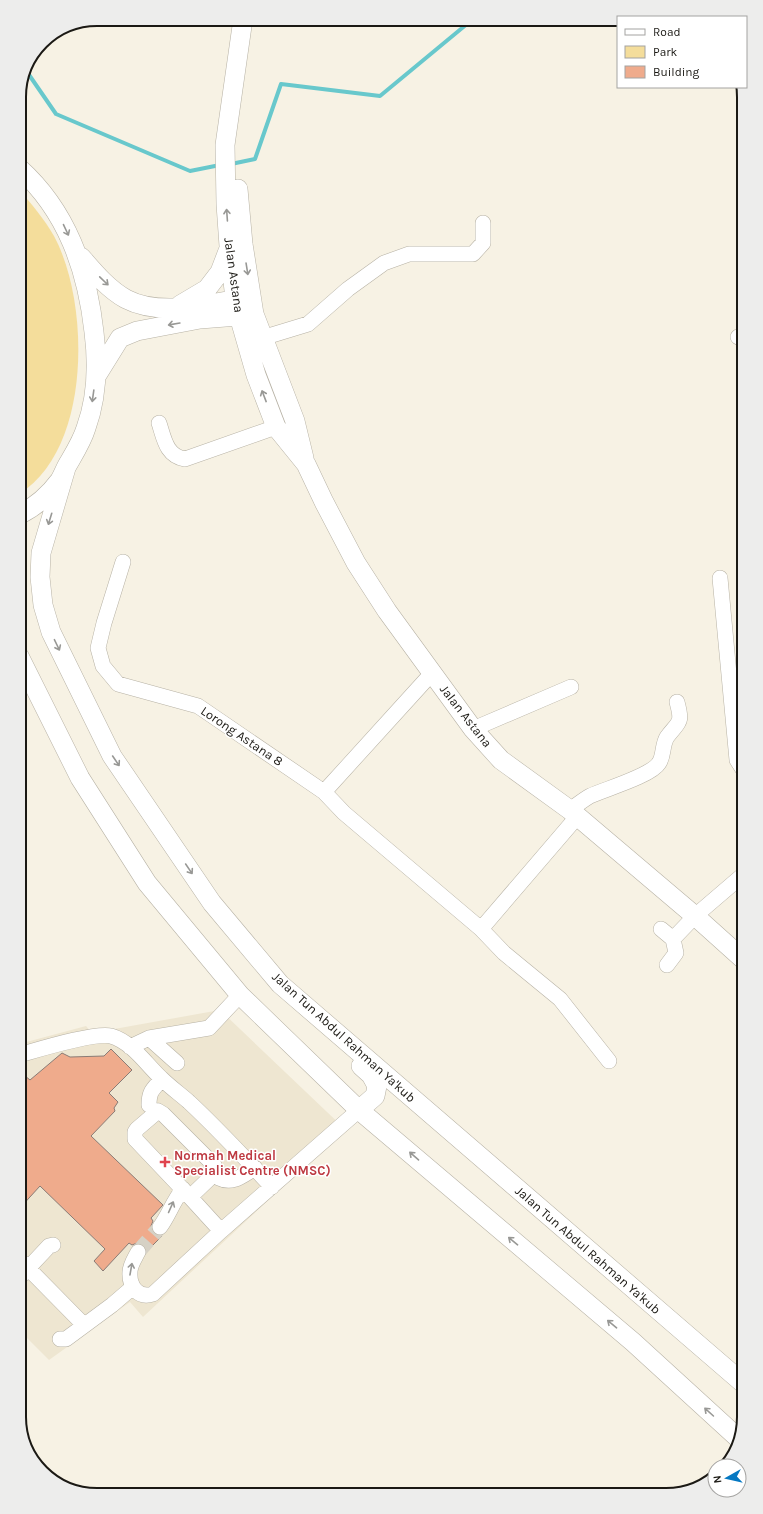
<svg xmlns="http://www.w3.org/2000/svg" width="763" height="1514" font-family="Karla,sans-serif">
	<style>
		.built { fill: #eee6d1 }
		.green { fill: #f4dd9b }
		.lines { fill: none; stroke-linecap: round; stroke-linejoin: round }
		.stream { stroke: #68c8cc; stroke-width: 4 }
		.building { fill: #efab8c; stroke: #8a7c76 }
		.minor-tunnel { stroke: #d6d1c5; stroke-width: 15; stroke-dasharray: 15 8; stroke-linecap: butt }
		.minor-casing { stroke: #b7b2a5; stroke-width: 16 }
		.major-casing { stroke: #b7b2a5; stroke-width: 20 }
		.minor { stroke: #fff; stroke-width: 15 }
		.major { stroke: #fff; stroke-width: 19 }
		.oneway { stroke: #989895 }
		.health-dot { fill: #e0444e; stroke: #fff; stroke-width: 1.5 }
		.labels { text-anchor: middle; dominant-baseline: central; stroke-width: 3; stroke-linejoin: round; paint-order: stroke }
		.street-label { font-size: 13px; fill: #1b1914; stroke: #fff }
		.health-label { font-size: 13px; font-weight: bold; fill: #be3a42; stroke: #fff; text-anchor: start }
		.rim { fill: none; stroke: #1b1914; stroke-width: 2 }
	</style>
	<rect width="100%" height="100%" fill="#f7f2e4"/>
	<path class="built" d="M220,1010L347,1131L276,1193L143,1317L130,1302L49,1360L19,1330V1044L86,1026L92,1033Z"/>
	<path class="green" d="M19,190C32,204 44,219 54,236C90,303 92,449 19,494Z"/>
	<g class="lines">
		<path class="stream" d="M25,69L56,114L190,171L220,165
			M231,164L255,159L281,84L380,96L473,19"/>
	</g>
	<path class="building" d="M111,1049L132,1070L109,1093L118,1102L114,1108L115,1111L91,1136L163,1205L151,1218L153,1221L151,1226L152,1231L155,1235L162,1236L147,1251L145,1247L142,1244L137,1243L132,1245L129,1243L103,1271L94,1261L105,1249L40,1186L19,1209V1071L30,1080L62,1053L70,1057L104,1056Z"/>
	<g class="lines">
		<path class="minor-tunnel" d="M138,1252L160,1227"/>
		<g class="minor-casing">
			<path id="minor" d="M738,337L744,336
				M262,338L308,324L348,289L384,263L409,254H473L483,243V223
				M159,423C164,438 166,456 185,459L276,427
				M123,562L104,623L98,648L103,666L118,684L198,706L324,792L344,813L481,929L504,953L560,999L609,1061
				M720,578L737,760L744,771
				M473,729L571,687
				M324,792L433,672
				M570,810C577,805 583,800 590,796C605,789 651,776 659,763C664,756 662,745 667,737C679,721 683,724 677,702
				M481,929L577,817
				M661,929L673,939
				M667,965L676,953L673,939L695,916L744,874
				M149,1038L177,1063
				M130,1047L149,1038L209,1028L240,995
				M19,1055C37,1050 95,1032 111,1036C132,1042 146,1064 161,1078C170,1087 180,1094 189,1102C218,1129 245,1158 272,1187
				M149,1105C149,1091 153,1089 162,1079
				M158,1111L163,1114L214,1165L215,1169L212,1176L190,1197L135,1139V1132L137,1129Z
				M219,1178C233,1185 243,1175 255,1168
				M190,1197L221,1231
				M160,1227C169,1215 173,1201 183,1189
				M138,1252C135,1258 130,1265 130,1272C129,1286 138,1299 153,1294L221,1231L359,1110
				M19,1259L84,1325
				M19,1278L49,1246L53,1245
				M60,1339H66L112,1305L133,1287"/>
		</g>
		<g class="major-casing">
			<path id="major" d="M243,19L225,145L226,204L229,246L235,299L239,316L256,375L276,427L306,464L324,502L356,563L387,611L473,729L501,760L570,810L695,916L744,960
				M238,189L243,244L254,314L295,421L304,458
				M81,257C94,272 108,289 126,299C160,317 210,304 247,297
				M180,305L207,289L220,272L228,251
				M97,375L120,338L137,331L200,319L251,315
				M66,468L41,553L40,577L43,605L51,632L112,756L212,903L280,984L744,1384
				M19,515C35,507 49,495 60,480C63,475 65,469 68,464C75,452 82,441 86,428C97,398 98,364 94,332C87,269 67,211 19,168
				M19,656L80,778L147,883L240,995L359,1110L633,1342L738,1438
				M359,1110L375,1096L377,1086L371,1075L361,1066"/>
		</g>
		<use href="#minor" class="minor"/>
		<use href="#major" class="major"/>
	</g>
	<defs><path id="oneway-shaft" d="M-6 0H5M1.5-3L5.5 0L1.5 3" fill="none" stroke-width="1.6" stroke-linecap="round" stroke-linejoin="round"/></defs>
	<g class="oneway">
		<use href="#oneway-shaft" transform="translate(227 215) rotate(-94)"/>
		<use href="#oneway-shaft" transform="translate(66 230) rotate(65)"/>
		<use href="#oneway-shaft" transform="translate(247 269) rotate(81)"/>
		<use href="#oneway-shaft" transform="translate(104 281) rotate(44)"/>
		<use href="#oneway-shaft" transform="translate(174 324) rotate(170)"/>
		<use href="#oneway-shaft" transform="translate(93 396) rotate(98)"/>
		<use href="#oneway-shaft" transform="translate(264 396) rotate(-111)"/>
		<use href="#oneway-shaft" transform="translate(50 519) rotate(107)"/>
		<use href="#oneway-shaft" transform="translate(57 645) rotate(64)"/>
		<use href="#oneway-shaft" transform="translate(116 761) rotate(56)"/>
		<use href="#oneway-shaft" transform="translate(189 869) rotate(56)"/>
		<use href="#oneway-shaft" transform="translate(414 1156) rotate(-139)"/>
		<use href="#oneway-shaft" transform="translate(171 1207) rotate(-66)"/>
		<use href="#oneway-shaft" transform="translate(513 1241) rotate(-140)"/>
		<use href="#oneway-shaft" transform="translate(131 1269) rotate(-80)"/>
		<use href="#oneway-shaft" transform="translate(612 1324) rotate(-140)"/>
		<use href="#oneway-shaft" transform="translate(709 1412) rotate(-138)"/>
	</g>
	<path class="health-dot" d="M163 1156h4v4h4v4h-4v4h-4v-4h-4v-4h4z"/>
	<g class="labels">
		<g class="street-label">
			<text transform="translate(234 275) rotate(82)">Jalan Astana</text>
			<text transform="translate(466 716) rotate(52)">Jalan Astana</text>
			<text transform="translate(242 736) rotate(34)">Lorong Astana 8</text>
			<text transform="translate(344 1037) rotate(42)">Jalan Tun Abdul Rahman Ya'kub</text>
			<text transform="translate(588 1250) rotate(41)">Jalan Tun Abdul Rahman Ya'kub</text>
		</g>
		<g class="health-label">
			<text x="174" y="1155">Normah Medical<tspan x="174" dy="15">Specialist Centre (NMSC)</tspan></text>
		</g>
	</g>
	<path d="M0 0H763V1514H0ZM97 26H666A71 71 0 0 1 737 97V1417A71 71 0 0 1 666 1488H97A71 71 0 0 1 26 1417V97A71 71 0 0 1 97 26Z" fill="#ededec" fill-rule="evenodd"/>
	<path class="rim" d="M97 26H666A71 71 0 0 1 737 97V1417A71 71 0 0 1 666 1488H97A71 71 0 0 1 26 1417V97A71 71 0 0 1 97 26Z"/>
	<rect x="617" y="16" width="130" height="72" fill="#ffffff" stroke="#a4a3a1"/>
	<rect x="625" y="29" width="20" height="6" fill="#ffffff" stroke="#a4a3a1"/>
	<text x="653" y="36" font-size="12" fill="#1b1914">Road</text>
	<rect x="625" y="46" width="20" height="12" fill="#f4dd9b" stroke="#a4a3a1"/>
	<text x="653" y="56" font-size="12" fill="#1b1914">Park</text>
	<rect x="625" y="66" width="20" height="12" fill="#efab8c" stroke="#a4a3a1"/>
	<text x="653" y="76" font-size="12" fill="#1b1914">Building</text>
	<g transform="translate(727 1478) rotate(262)"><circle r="19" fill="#ffffff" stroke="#a4a3a1"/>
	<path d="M0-3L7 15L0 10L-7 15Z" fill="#0578c2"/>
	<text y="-6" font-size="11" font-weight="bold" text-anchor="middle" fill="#1b1914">N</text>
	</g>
</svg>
